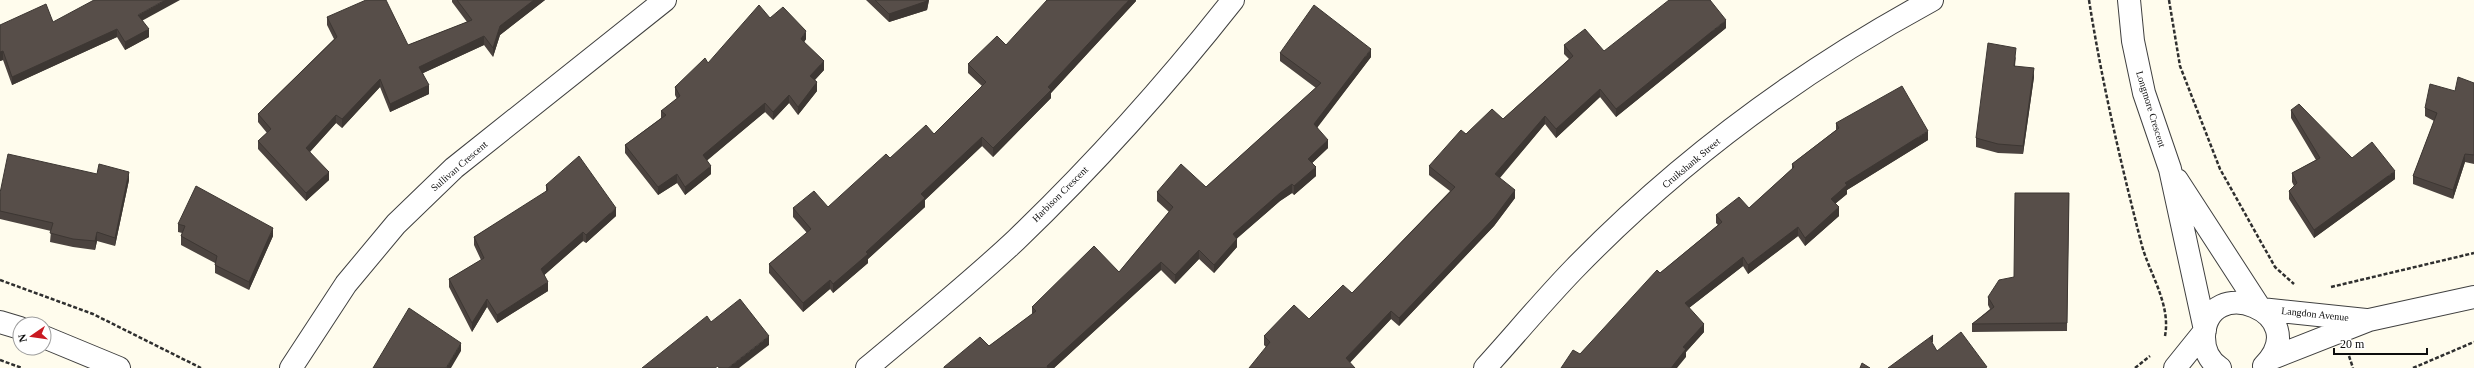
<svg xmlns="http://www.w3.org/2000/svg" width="2474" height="368" font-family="Georgia,serif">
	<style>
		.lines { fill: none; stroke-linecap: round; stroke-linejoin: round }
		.minor-casing { stroke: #404040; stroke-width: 24 }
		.path { stroke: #2f2f2f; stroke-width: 2.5; stroke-dasharray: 4 2; stroke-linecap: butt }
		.minor { stroke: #fff; stroke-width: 22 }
		.wall { fill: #4b433f }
		.shaded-wall { fill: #3d3733 }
		.building { fill: #574e49; stroke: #3d3733 }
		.labels { text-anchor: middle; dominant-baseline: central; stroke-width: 4; stroke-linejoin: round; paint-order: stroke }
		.street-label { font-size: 10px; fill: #0d0d0d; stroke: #fff }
	</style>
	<rect width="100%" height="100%" fill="#fffced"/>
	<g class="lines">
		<g class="minor-casing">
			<path id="minor" d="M2129,0L2133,41L2144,93L2170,169L2205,330
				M2177,180L2260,308
				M2261,309L2366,320
				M0,322L20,328
				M44,337L119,368
				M2270,359L2369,320L2474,297
				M291,368L346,284L396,224L454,168L665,0
				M867,368C917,326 968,285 1016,240C1094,165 1166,85 1233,0
				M1485,368C1515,335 1543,301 1574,269C1678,162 1801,71 1932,0
				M2175,368L2204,332
				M2220,368C2209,361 2204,349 2204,337C2206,270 2316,313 2264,366"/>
		</g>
		<path class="path" d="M2089,0C2102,83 2121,164 2142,246C2150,274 2171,305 2165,336
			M2169,0L2180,66L2220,169L2275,267L2294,284
			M0,280L93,314L201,368
			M2331,287L2474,253
			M2349,356L2353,368
			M0,360L22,368
			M2135,368L2150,356
			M2413,368L2474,342"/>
		<use href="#minor" class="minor"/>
	</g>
	<path class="wall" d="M452,0H545L500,35L493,57L484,45L423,73L429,94L390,112L380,87L342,128L336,123L310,152L329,180L306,201L258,149V141L267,133L258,122V114L334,39L327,25V17L408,45L467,22L452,2Z
		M866,0H929L927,10L889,22Z
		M1136,0V1L1051,93V98L993,157L982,146L925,200V207L868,259V263L833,293L830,289L803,312L769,273V264L807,233L793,217V208L828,207L890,158L934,134L982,86L968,73V64L1006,45Z
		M770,18L806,39L804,42L824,70L815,80L817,91L798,115L789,103L773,120L765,112L707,160L711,174L685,195L677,183L658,195L625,153V145L661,118V111L677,99L675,95V87Z
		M143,21L149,37L125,50L117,37L12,85L3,60L0,61V25L53,22Z
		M1726,28L1616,117L1600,97L1556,138L1545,124L1500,178L1515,198L1494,226L1399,326L1391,319L1350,362L1266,347L1264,345V336L1309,319L1352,293L1450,191L1429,175V166L1466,134L1503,119L1569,59L1564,54V45L1604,51Z
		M1280,53L1371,57L1317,127L1328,148L1312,163L1316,176L1294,195L1292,193L1280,201L1237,238V247L1214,273L1199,259L1175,284L1161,270L1054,368H944V367L989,346L1032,314V307L1119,272L1169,212L1157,201V192L1206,187L1316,88L1280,61Z
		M2016,56L2015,66L2034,77L2023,154L1998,153L1976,147V138Z
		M2474,83V164L2465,162L2453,199L2413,184V176L2434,121L2425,116V108L2455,91Z
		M2291,110L2352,158L2395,179L2314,238L2289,199V191L2294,186L2292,182V173L2316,160L2291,118Z
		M1836,123L1928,140L1847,190V194L1835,204L1839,216L1805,246L1798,236L1748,274L1743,266L1689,308L1704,332L1686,352V357L1580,354L1660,273L1718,225L1716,223V215L1749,208L1792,169V164L1836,130Z
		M97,174L129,180L115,246L97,241L95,250L73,247L50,242L51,231L0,219V193Z
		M546,185L616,216L586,243L583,241L544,275L548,291L497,323L487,307L472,332L449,287V279L481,260L474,245V237L546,192Z
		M2069,193L2067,331L1972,332V324L1990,309L1988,305V297L2014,277Z
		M178,224L273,236L249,290L215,273V263L181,245V236L182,233L178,232Z"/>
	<path class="shaded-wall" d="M165,0H180L138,23V15Z
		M534,0H545L500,35L493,57V48L500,26Z
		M927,0H929L927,10L889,22V14Z
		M1129,0H1136V1L1051,93V98L993,157V148L1048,87Z
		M1726,20V28L1616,117V109Z
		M117,29V37L12,85V77Z
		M149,29V37L125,50V42Z
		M806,31V39L801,47V39Z
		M484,36V45L419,75V67Z
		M1371,49V57L1314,132V124Z
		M3,51V60L0,61V52Z
		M824,61V70L810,85V76Z
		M2034,68V77L2023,154V146Z
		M380,79V87L342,128V119Z
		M817,82V91L798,115V107Z
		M429,85V94L390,112V104Z
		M1600,89V97L1556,138V129Z
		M789,95V103L773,120V112Z
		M765,103V112L703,164V155Z
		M336,115V123L306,156V148Z
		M1545,116V124L1495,183V174Z
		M1928,131V140L1847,190V194L1831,207V199L1845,183Z
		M982,137V146L925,200V207L868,259V263L833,293V284L921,194Z
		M1328,140V148L1308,167V159Z
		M2465,154V162L2453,199V190Z
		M711,166V174L685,195V187Z
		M1316,167V176L1294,195V186Z
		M2395,171V179L2314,238V230Z
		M129,172V180L115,246V238Z
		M329,172V180L306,201V193Z
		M677,174V183L658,195V187Z
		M1292,184V193L1280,201L1233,242V234L1280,193Z
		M1515,190V198L1494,226L1399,326V318Z
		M1839,207V216L1805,246V238Z
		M616,208V216L586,243V235Z
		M1798,227V236L1748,274V265Z
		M273,228V236L249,290V282Z
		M97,232V241L95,250V241Z
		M583,232V241L541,278V269Z
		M1237,239V247L1214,273V265Z
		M1199,250V259L1175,284V275Z
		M1743,257V266L1685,311V303Z
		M1161,262V270L1054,368H1047V366Z
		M830,280V289L803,312V303Z
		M548,282V291L497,323V315Z
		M487,299V307L472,332V323Z
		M1391,311V319L1346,367V358Z
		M1704,324V332L1686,352V357L1677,368H1671L1683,347Z
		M1933,335V343L1930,339Z
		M769,336V345L739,368H728Z
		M461,343V351L451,368H446Z"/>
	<path class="building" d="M94,0H165L138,15L149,29L125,42L117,29L12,77L3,51L0,52V25L46,4L53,22Z
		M366,0H386L408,45L472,20L457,0H534L500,26L493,48L484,36L419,67L429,85L390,104L380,79L342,119L336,115L306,148L329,172L306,193L258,141L271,129L258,114L337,37L327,17Z
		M875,0H927V1L889,14Z
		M1047,0H1129L1048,87L1051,90L993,148L982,137L921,194L925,198L866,252L868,254L833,284L830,280L803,303L769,264L811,229L793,208L814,191L828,207L886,154L890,158L926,125L934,134L986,82L968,64L997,36L1006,45Z
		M1669,0H1710L1726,20L1616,109L1600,89L1556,129L1545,116L1495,174L1515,190L1494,218L1399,318L1391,311L1346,358L1355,368H1249L1270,342L1264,336L1294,305L1309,319L1343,285L1352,293L1455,187L1429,166L1461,130L1466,134L1492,109L1503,119L1573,56L1564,45L1585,29L1604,51Z
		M759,5L770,18L783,7L806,31L801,39L824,61L810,76L817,82L798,107L789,95L773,112L765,103L703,155L711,166L685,187L677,174L658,187L625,145L666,115L661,111L680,96L675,87L705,58L708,63Z
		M1314,5L1371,49L1314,124L1328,140L1308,159L1316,167L1294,186L1292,184L1280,193L1233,234L1237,239L1214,265L1199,250L1175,275L1161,262L1047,366L1048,368H944V367L980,337L989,346L1036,311L1032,307L1094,246L1119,272L1173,207L1157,192L1181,164L1206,187L1321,83L1280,53Z
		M1988,43L2016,48L2014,66L2034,68L2023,146L1998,144L1976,138Z
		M2458,77L2474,83V155L2465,154L2453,190L2413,176L2437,113L2425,108L2430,84L2455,91Z
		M1902,86L1928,131L1845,183L1847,185L1831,199L1839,207L1805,238L1798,227L1748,265L1743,257L1685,303L1704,324L1683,347L1686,349L1671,368H1561L1573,350L1580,354L1657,270L1660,273L1722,222L1716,215L1739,197L1749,208L1794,167L1792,164L1839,128L1836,123Z
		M2299,104L2352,158L2372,142L2395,171L2314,230L2289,191L2297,183L2292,173L2320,158L2291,110Z
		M8,154L97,174L99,164L129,172L115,238L97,232L95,241L73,239L50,233L53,223L0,211V193Z
		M579,156L616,208L586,235L583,232L541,269L548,282L497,315L487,299L472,323L449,279L484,258L474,237L548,190L546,185Z
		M196,186L273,228L249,282L215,265L217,256L181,236L185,226L178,224Z
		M2015,193H2069L2067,323L1972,324L1994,307L1988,297L1999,280L2014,277Z
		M740,299L769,336L728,368H719L718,366L715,368H642L707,316L711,322Z
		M409,308L461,343L446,368H373Z
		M1961,332L1987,367L1985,368H1888L1933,335L1930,339L1937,351Z
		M1862,363L1870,368H1860Z"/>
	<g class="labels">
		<g class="street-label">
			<text transform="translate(2151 109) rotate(73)">Longmore Crescent</text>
			<text transform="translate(1691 163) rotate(-40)">Cruikshank Street</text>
			<text transform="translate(459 166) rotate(-41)">Sullivan Crescent</text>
			<text transform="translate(1060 194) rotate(-45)">Harbison Crescent</text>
			<text transform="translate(2315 314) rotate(6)">Langdon Avenue</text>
		</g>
	</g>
	<g transform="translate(32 336) rotate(257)"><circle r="19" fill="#ffffff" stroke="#9e9e9e"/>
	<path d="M0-3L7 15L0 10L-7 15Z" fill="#c91921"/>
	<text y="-6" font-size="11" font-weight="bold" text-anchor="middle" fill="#0d0d0d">N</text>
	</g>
	<path d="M2334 348v6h93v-6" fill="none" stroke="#0d0d0d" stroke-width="2"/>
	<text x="2340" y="348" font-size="12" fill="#0d0d0d" stroke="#ffffff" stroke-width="3" paint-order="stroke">20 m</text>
</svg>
